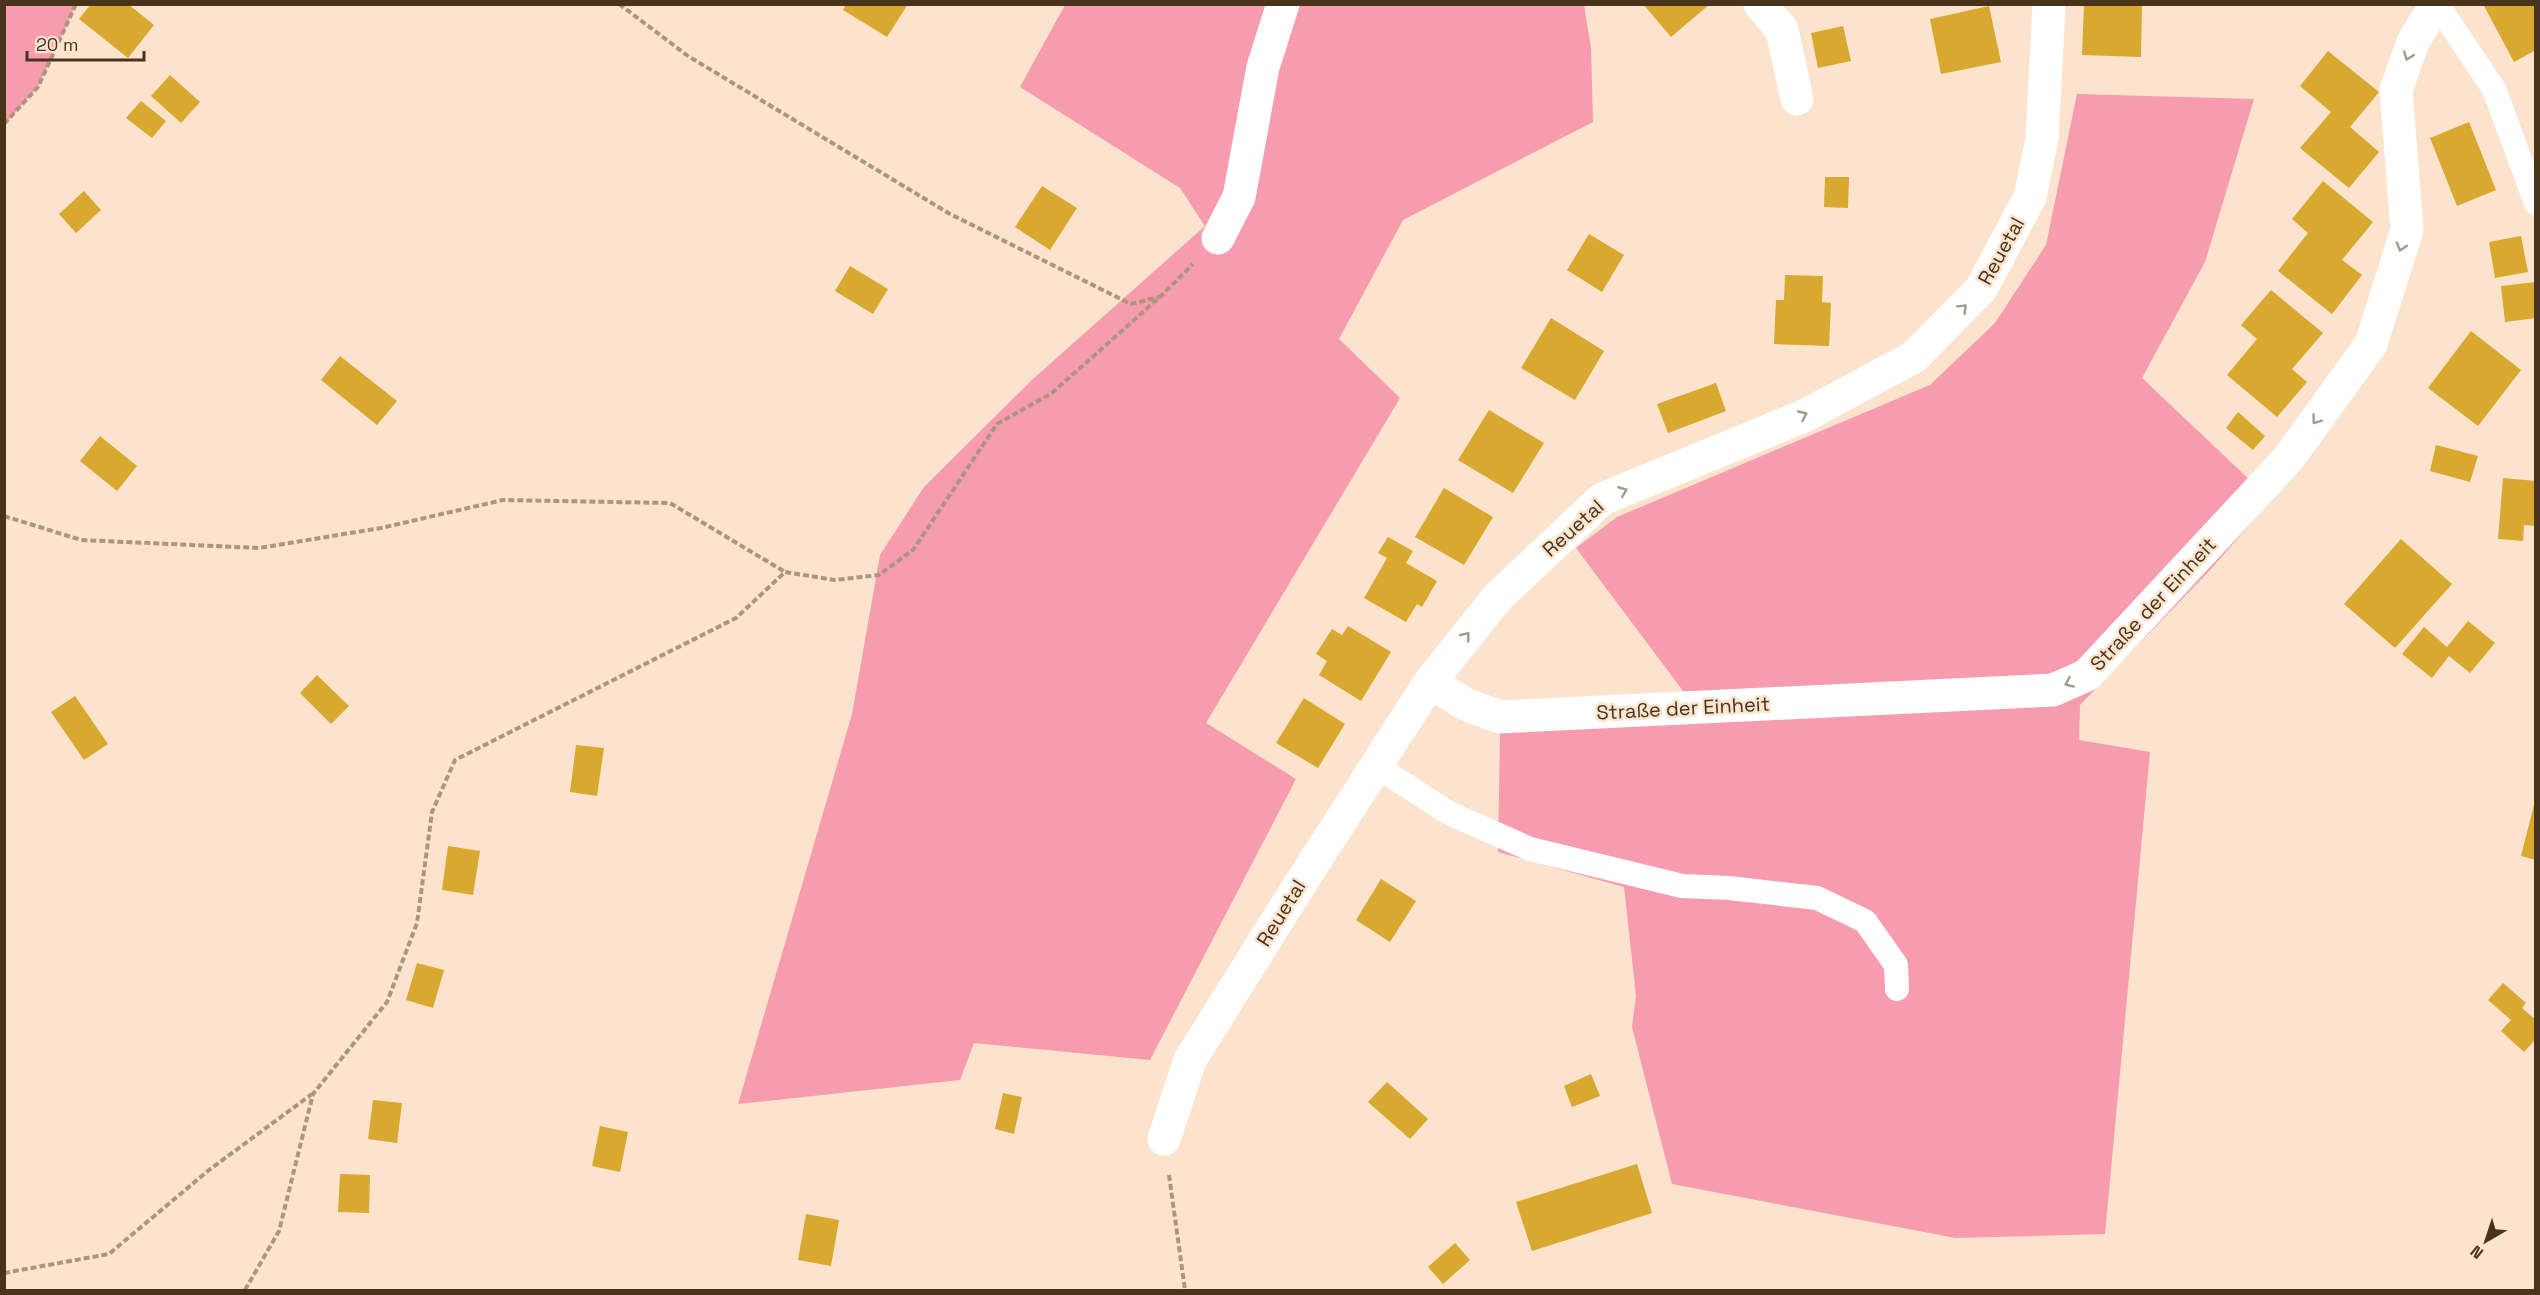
<svg xmlns="http://www.w3.org/2000/svg" width="2540" height="1295" font-family="'Space Grotesk',sans-serif">
	<style>
		.green { fill: #f79baf }
		.building { fill: #d8a82f }
		.lines { fill: none; stroke-linecap: round; stroke-linejoin: round }
		.path { stroke: #ac957e; stroke-width: 4; stroke-dasharray: 6 3; stroke-linecap: butt }
		.service { stroke: #fff; stroke-width: 24 }
		.minor { stroke: #fff; stroke-width: 33 }
		.oneway { stroke: #a4998d }
		.labels { text-anchor: middle; dominant-baseline: central; stroke-width: 5; stroke-linejoin: round; paint-order: stroke }
		.street-label { font-size: 20px; fill: #4a331b; stroke: #fbe3cd }
	</style>
	<rect width="100%" height="100%" fill="#fbe3cd"/>
	<path class="green" d="M5,4L76,5L38,87L5,124Z
		M1065,5H1584L1591,48L1593,122L1403,220L1339,339L1400,398L1206,723L1296,779L1150,1060L974,1043L960,1080L738,1104L852,714L880,555L924,487L1033,379L1205,226L1180,188L1020,87Z
		M2077,94L2254,99L2205,262L2142,378L2271,500L2211,569L2080,705L2079,740L2150,752L2105,1234L1956,1238L1672,1184L1632,1027L1636,996L1624,887L1498,852L1500,733L1704,719L1576,548L1617,517L1930,385L1995,323L2046,245Z"/>
	<path class="building" d="M91,4H128L154,25L128,58L79,19Z
		M846,4H908L887,37L843,10Z
		M1643,4H1710L1671,37Z
		M2084,4H2142L2141,57L2082,55Z
		M2483,4H2536V50L2514,62Z
		M1989,6L2001,62L1941,74L1930,19Z
		M1843,26L1851,61L1818,68L1811,33Z
		M2328,51L2379,92L2350,127L2379,152L2349,188L2300,148L2331,112L2300,86Z
		M170,75L200,102L181,123L151,96Z
		M141,101L166,121L152,138L126,118Z
		M2469,122L2496,190L2457,206L2430,138Z
		M1825,177H1849L1848,208L1824,207Z
		M2323,181L2373,222L2342,260L2362,275L2332,314L2278,271L2308,233L2292,219Z
		M1042,186L1077,208L1050,250L1015,227Z
		M84,191L101,210L76,233L59,214Z
		M1589,234L1624,255L1602,292L1567,270Z
		M2521,236L2528,272L2495,278L2489,242Z
		M850,266L888,289L873,314L835,291Z
		M1785,275L1823,276L1822,302L1831,303L1829,346L1774,344L1776,300H1784Z
		M2536,282V318L2505,322L2501,286Z
		M2271,290L2323,333L2292,369L2307,382L2277,417L2227,375L2257,339L2241,325Z
		M1551,318L1604,351L1575,400L1521,368Z
		M2471,331L2521,370L2478,426L2428,388Z
		M340,356L397,401L377,425L321,380Z
		M1716,383L1726,411L1668,433L1657,404Z
		M1489,410L1544,443L1513,493L1458,460Z
		M2238,412L2265,436L2253,450L2226,428Z
		M100,436L137,466L117,491L80,461Z
		M2436,445L2478,456L2470,482L2430,471Z
		M2503,478L2536,481V526L2524,525L2523,541L2498,539Z
		M1444,488L1493,517L1464,565L1415,537Z
		M1388,537L1413,551L1406,563L1437,581L1422,607L1417,604L1406,622L1364,598L1387,558L1378,553Z
		M2401,539L2452,584L2395,648L2344,604Z
		M2468,621L2495,643L2470,673L2449,656L2432,678L2402,654L2424,627L2447,647Z
		M1348,626L1391,652L1361,701L1319,675L1327,661L1316,654L1332,629L1342,635Z
		M317,675L349,706L331,724L300,693Z
		M75,696L108,744L84,760L51,712Z
		M1304,698L1345,724L1318,768L1276,743Z
		M576,745L604,748L597,796L570,792Z
		M2535,801H2536V860L2521,856Z
		M448,846L480,851L473,895L442,890Z
		M1381,879L1416,901L1390,942L1356,920Z
		M417,963L444,970L433,1008L406,1000Z
		M2503,983L2526,1003L2522,1008L2536,1020V1039L2524,1052L2501,1031L2511,1020L2488,1000Z
		M1591,1074L1600,1096L1572,1107L1564,1086Z
		M1387,1082L1428,1119L1410,1139L1368,1102Z
		M1003,1093L1022,1097L1014,1134L995,1129Z
		M373,1100L402,1103L397,1143L368,1139Z
		M600,1126L628,1132L620,1172L592,1166Z
		M1637,1164L1652,1213L1532,1251L1516,1202Z
		M340,1174L370,1175L369,1213L338,1212Z
		M806,1214L839,1220L831,1266L798,1260Z
		M1455,1243L1470,1260L1443,1284L1428,1267Z"/>
	<g class="lines">
		<path class="path" d="M619,4L688,56L950,214L1131,304L1159,297
			M4,124L38,87L76,4
			M4,516L81,540L259,548L381,528L503,500L670,503L785,572
			M1169,1175L1185,1290
			M4,1273L109,1254L209,1170L312,1094
			M245,1290L279,1231L313,1094L387,1002L417,923L432,812L455,760L736,618L785,572L835,580L879,575L913,550L997,424L1052,393L1160,297L1193,264"/>
		<path class="service" d="M2437,4L2494,89L2536,203
			M1376,766L1449,813L1530,849L1682,886L1729,888L1817,898L1865,921L1896,965L1897,989"/>
		<path class="minor" d="M1760,4L1782,30L1797,99
			M1218,238L1239,197L1263,67L1283,4
			M1430,682L1465,704L1500,717L2053,690L2087,675L2288,459L2371,344L2407,230L2396,90L2413,42L2436,4
			M1164,1139L1190,1060L1297,889L1430,682L1497,598L1602,499L1804,416L1914,357L1981,289L2030,197L2042,139L2049,4"/>
	</g>
	<defs><path id="oneway-chevron" d="M-2-3.5L2.5 0L-2 3.5" fill="none" stroke-width="1.6" stroke-linecap="round" stroke-linejoin="round" transform="scale(1.5)"/></defs>
	<g class="oneway">
		<use href="#oneway-chevron" transform="translate(2408 56) rotate(110)"/>
		<use href="#oneway-chevron" transform="translate(2401 247) rotate(107)"/>
		<use href="#oneway-chevron" transform="translate(1963 308) rotate(-45)"/>
		<use href="#oneway-chevron" transform="translate(1803 415) rotate(-25)"/>
		<use href="#oneway-chevron" transform="translate(2316 420) rotate(126)"/>
		<use href="#oneway-chevron" transform="translate(1623 491) rotate(-22)"/>
		<use href="#oneway-chevron" transform="translate(1466 636) rotate(-52)"/>
		<use href="#oneway-chevron" transform="translate(2069 683) rotate(156)"/>
	</g>
	<g class="labels">
		<g class="street-label">
			<text transform="translate(2001 251) rotate(-61)">Reuetal</text>
			<text transform="translate(1573 528) rotate(-42)">Reuetal</text>
			<text transform="translate(2153 604) rotate(-47)">Straße der Einheit</text>
			<text transform="translate(1683 708) rotate(-3)">Straße der Einheit</text>
			<text transform="translate(1281 913) rotate(-58)">Reuetal</text>
		</g>
	</g>
	<rect width="2540" height="1295" fill="none" stroke="#4a331b" stroke-width="12"/>
	<g transform="translate(2486 1241) rotate(219)" stroke="#fbe3cd" stroke-width="4.5" paint-order="stroke">
	<path d="M0-4.5L10 22L0 15L-10 22Z" fill="#4a331b"/>
	<text y="-9" font-size="16" font-weight="bold" text-anchor="middle" fill="#4a331b">N</text>
	</g>
	<path d="M27 51v9h117v-9" fill="none" stroke="#4a331b" stroke-width="3"/>
	<text x="36" y="51" font-size="18" fill="#4a331b" stroke="#fbe3cd" stroke-width="4.5" paint-order="stroke">20 m</text>
</svg>
